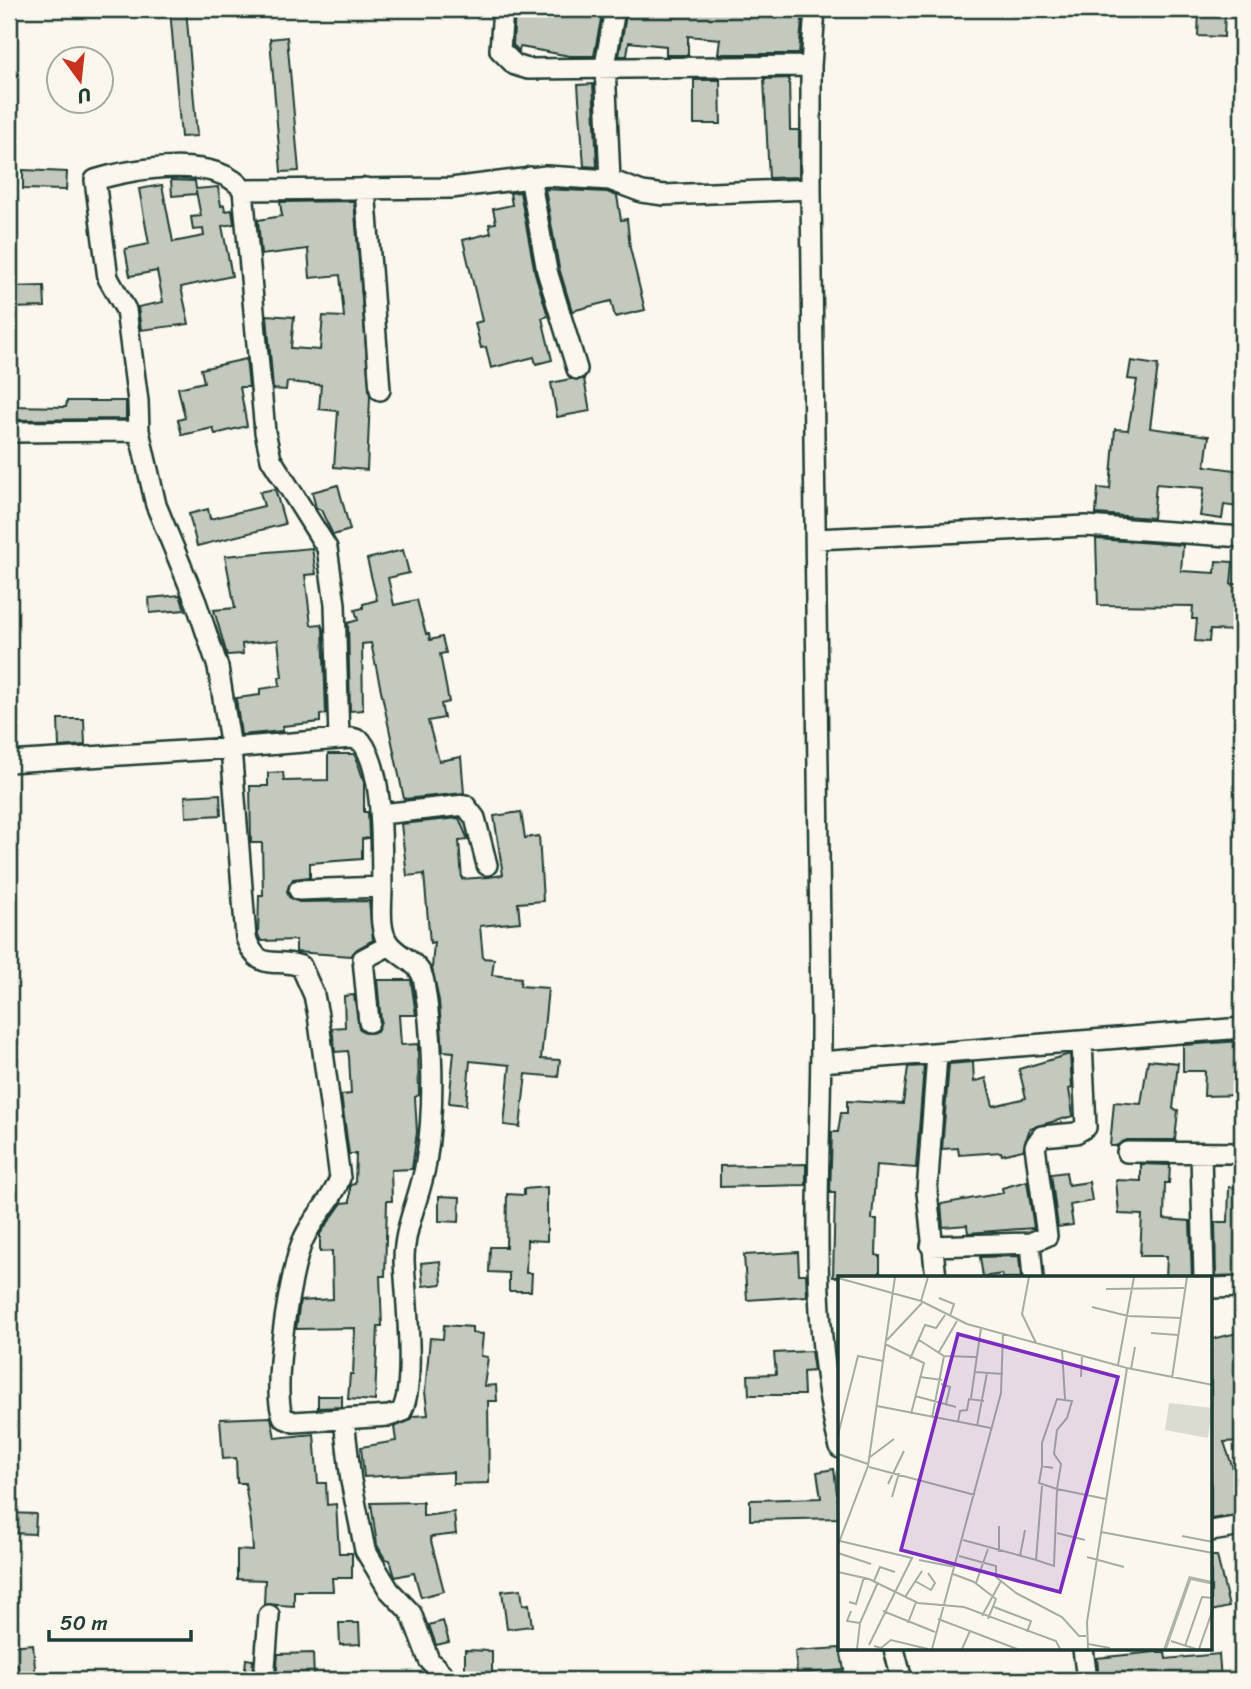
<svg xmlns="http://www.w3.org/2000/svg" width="1251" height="1689" font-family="Sriracha,sans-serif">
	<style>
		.building { fill: #c4c9be; stroke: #1f3d34; stroke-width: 2 }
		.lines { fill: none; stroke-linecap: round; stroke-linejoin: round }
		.minor-casing { stroke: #1f3d34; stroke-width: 24 }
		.minor { stroke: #fbf7ec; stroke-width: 19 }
		.inset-river { fill: none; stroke: #adb4aa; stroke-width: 3.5 }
		.inset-road { fill: none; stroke: #a3ada2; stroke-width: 2 }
		.view { fill: #7b2cbf; fill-opacity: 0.15; stroke: #7b2cbf; stroke-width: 3.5 }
		.inset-edge { fill: none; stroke: #1f3d34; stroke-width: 3.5 }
	</style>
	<rect width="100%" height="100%" fill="#fbf7ec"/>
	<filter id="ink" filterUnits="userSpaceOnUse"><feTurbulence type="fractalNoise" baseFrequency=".0143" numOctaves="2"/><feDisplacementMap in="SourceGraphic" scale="14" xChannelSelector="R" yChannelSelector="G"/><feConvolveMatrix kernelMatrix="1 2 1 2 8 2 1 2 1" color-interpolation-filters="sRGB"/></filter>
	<g filter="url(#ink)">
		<path class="building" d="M170,9H186L197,136L181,137Z
			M515,9H603L594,56H570L520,47L519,51L513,45Z
			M627,9L678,13L679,9H803L799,54H718L720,39L688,36V55H666V46L629,42L627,56H619Z
			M1199,9H1225L1224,37L1198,36Z
			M287,37L299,171L281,172L270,39Z
			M789,78L790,130H799V177L769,178L764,79Z
			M694,80H720L721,124H694Z
			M593,84L594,102L597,167L584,166L578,85Z
			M23,170L67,172L66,190L23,189Z
			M171,180L195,181L196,189L218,187L221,206L224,205L225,211L232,210L234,224L222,226L232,276L181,287L189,324L141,330L138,307L163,302L157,271L130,276L125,249L149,244L139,189L162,185L173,242L204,236L203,229L193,230L191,217L201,216L196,191V194L172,196Z
			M545,189L607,192L617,196L621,220L627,219L630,248L645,310L615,317L611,301L572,311L559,268Z
			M520,192L535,273L548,316L542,318L552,360L536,364L534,357L491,368L486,347L481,348L475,323L482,321L463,240L491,233L489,224L496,223L493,209L512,205L510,193Z
			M354,201L370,397L367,470L334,467L338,411L319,409L321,385L287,382L286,390L273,389L267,315L294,317L291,348L320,350L323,316L344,317L340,275L310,278L308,249L261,255L258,220L282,216L280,202Z
			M44,286L45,307L9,308V287Z
			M246,359L249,387H240L247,426L215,434L213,428L182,435L178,420L185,418L178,388L204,382L201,369Z
			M1131,361L1158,365L1150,428L1209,436L1205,466L1242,471L1239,507L1224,505L1222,519L1200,516L1204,488L1156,484L1153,518L1096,514L1098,488L1110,489L1115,429L1128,430L1137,380L1128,379Z
			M570,379H584L590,411L557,417L551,383Z
			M67,401H126V419L9,420V406L66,407Z
			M338,485L350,530L333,535L321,510L316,508L312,492Z
			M275,489L285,524L197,546L189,514L208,509L210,519L264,506L260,492Z
			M1096,539L1183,545L1181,571L1215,573L1216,561L1233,562L1231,584H1242V631L1210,630L1209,642L1195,641L1197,619H1192L1193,606L1098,605Z
			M312,548L316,574L305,575L311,625L321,624L323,629L326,714L320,715V722L283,726V731L241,735L236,698L260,695V689L280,686L279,677H282L278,640L242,644L243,654L227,655L214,610L235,608L225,556Z
			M403,550L409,573L388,578L394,605L417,600L426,634H429L430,640L442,637L446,653L440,654L449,702L441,704L444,718L428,721L439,761L461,757L464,793L404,799L371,643L362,644L363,710L350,711L348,623L358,620L355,610L363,608V604L377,600L367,559Z
			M180,595L185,610L150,613L149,598Z
			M58,719H84L85,745L59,747Z
			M328,754H354L357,760L364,782V812H368L369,838L362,839V859L310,863V877L293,879L287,891L289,897L299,902L369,901L373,940L357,949L351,956L296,952V940L261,941L258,935L259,895H263L262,843H251L250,786H268V773L283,772L284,781L328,780Z
			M220,794L221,815L186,817L185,796Z
			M521,812L525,838L539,836L543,901L518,903L520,922L480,926L483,958L494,959L492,975L521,978L520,986L548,988L541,1059L560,1060L558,1077L526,1074L520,1127L504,1125L510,1065L470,1061L466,1105L449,1103L454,1052L443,1051L439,1001L432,968L434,942L430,943L424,874L407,876L401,824L459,818L468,840L459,841L462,879L489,877L503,875L494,816Z
			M377,980H411L416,1015H399L401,1045L418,1044L419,1095L415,1097L417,1132L412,1169L391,1170L392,1201H387L385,1276H380L382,1326H378L375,1401L348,1399L350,1374H353L355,1328L296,1329L300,1301L333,1299L332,1251L320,1252V1234L342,1203L350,1202V1185L355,1184L356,1154H349L341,1095L351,1094L349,1057L348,1051L335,1052L332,1028L345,1027L344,996L354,995L359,1028L365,1033L377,1032L381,1021Z
			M1242,1041V1095L1204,1096L1205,1071H1183V1045Z
			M1070,1054L1072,1088L1069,1089L1073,1116L1030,1128L1023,1150L1002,1155L1001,1152L959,1155L958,1148L942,1149L949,1064L973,1062L974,1082L986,1078L993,1106L1026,1098L1019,1069Z
			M1148,1060L1178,1063L1173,1109L1178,1110L1175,1140H1127L1116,1146H1110L1114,1102L1141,1104Z
			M924,1066L916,1168L876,1165L872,1219H877L876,1255L880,1256V1276L833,1277L835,1193H830L832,1132H838L841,1113H847V1101L903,1104L908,1067Z
			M806,1164V1185L720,1187V1166Z
			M1141,1164L1170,1165L1169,1183H1165L1164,1219L1190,1221L1192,1278H1166L1167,1256H1140L1142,1215L1119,1214L1116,1180L1141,1181Z
			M1066,1172L1068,1185L1089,1182L1092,1201L1070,1205L1073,1225L1058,1227L1051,1174Z
			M1027,1181L1034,1228L968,1233L967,1225L943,1227L941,1204L1003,1193L1002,1188Z
			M547,1187V1241L527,1240L526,1273H532L531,1291H509V1273L489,1272L490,1247H506L507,1194L524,1195V1189Z
			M1229,1187L1242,1188V1275L1216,1276L1215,1222H1228Z
			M439,1196L460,1197L459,1222L439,1221Z
			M798,1252L799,1274H806L807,1296L747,1300L744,1255Z
			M1019,1256L1021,1278H1003L1002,1274L983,1277L980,1257Z
			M440,1261L442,1284L423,1286L421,1263Z
			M444,1325L472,1327V1333L483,1334L481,1356L488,1357L484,1386L496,1385L497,1401H488L489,1483L453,1484V1472L364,1477L361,1447L396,1441L394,1427L409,1421L413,1416L428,1415L425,1392L430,1338L443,1339Z
			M1242,1332V1441L1224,1442L1242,1495V1514L1211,1519V1339Z
			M811,1351L814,1371L803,1372L804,1395H749L748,1375L776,1374L774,1353Z
			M318,1396H342V1407L318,1408Z
			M271,1417L275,1438L314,1434L318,1483H326L327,1505L336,1504L339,1553H352V1578H332L333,1591H294V1606L264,1604L265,1580L237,1579V1550L253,1551L251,1522L245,1483H237L236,1458L223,1459L220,1419Z
			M834,1469L840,1518L750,1520V1500L821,1498L817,1472Z
			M423,1502V1516L454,1512L456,1534L430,1537L444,1591L421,1597L414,1573L395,1577L390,1560L385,1559L377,1545L371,1503Z
			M9,1513L36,1514L35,1534L9,1533Z
			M1211,1556H1217L1229,1607L1211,1611Z
			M521,1589L523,1605L529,1604L532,1626L507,1629L502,1591Z
			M443,1621L449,1642L436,1645L429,1625Z
			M339,1623H359L360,1644L340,1645Z
			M33,1644L36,1680H19L18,1665L9,1666V1646Z
			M840,1648L844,1670L797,1674L795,1651Z
			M465,1650L492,1651V1674L465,1673Z
			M1155,1652H1165L1166,1659L1219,1654L1221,1680H1099L1097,1658Z
			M313,1653L314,1680H276L278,1654Z
			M246,1659L253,1660L252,1680H244Z"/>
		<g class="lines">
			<g class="minor-casing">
				<path id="minor" d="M503,9L500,50L515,65L528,69L811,66
					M815,9L811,66V189C815,466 818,743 821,1019C822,1160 805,1311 840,1448
					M530,177L547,271L577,369
					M610,180L605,66L615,9
					M365,188L380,390
					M243,190C218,155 132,168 95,180L108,278L126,310L138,401L139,431L156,505L196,602L218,667L231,748L352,738L361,741C385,772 381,849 382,887L299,890
					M9,432L139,431
					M816,539L1086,526L1242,537
					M339,739L335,604L327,548L271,459L265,432L243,190L451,188L546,176L610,180L642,192L664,195L811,189
					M9,762L231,748L246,938C259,973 273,957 301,966L314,995L318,1015L340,1178C333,1200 314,1216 304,1238C291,1264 269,1396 284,1418L294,1422L389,1416L401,1412C417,1388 405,1292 404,1260C404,1225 421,1196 426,1162C435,1109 433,1035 424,982C421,962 400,958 389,944C378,930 382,904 382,887
					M381,814L465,805L475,818L487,865
					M369,1022L363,959L390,945
					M821,1062L1242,1028
					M1127,1152L1242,1153
					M1201,1153L1204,1278
					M1030,1243L1033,1278
					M931,1246L1030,1243L1047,1236L1035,1146L1042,1136L1076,1133L1086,1127L1082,1042
					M936,1278L927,1192L937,1055
					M1211,1288L1242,1287
					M344,1420L351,1481L365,1550L389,1590L411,1613L429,1660L448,1680
					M1211,1531L1242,1526
					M894,1649L902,1680
					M1083,1649L1087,1680
					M264,1680L269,1615"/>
			</g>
			<use href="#minor" class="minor"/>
		</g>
	</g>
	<g transform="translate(838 1276)">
		<rect width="374" height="374" fill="#fbf7ec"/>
		<path d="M331,127L374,132L370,162L327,154Z" fill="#dbdcd1"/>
		<path class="inset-river" d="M327,373L352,302L375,307"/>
		<path class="inset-road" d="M191,1L184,38L198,67M0,2L83,25L129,48L289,92L375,109M268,13L346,12M101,22L116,28L112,40M83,25L90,1M254,31L290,40L343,42M313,57L340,59M49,64L84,27M81,64L106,80L138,81M47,68L86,87L73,138M224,74L227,123M101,76L119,45M72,83L87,49L98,52L107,39M280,89L296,1M293,93L297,71M137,96L165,98M82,101L104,104M243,101L244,79M334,102L349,1M103,108L112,111L108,128M77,120L118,131M133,122L143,52M39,130L153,152M94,142L106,80M120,146L122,135L129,134L131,123L146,125M139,150L149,97M0,159L20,80L45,85M0,178L30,188M32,181L56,163M204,190V167L219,123L234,125L229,142L219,154L216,178L223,188L219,213L268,223M31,191L137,219M50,208L66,175M54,221L61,197M263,256L375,277M219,257L247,264M344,260L375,266M125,264L198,284L204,210M2,265L74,282L31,369M0,269L30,190L57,1M161,276V250M0,277L33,288M121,280L158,290V301L178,317L224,341L241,360H248M182,280L187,254M249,281L286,291M81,284L117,291M198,284L216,290L219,213L201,207L204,190L215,192M0,296L31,303L80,327L126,331L218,365L222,373M115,298L136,306L158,323L150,343M36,305L42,291L57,296M77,305L93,314L97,307L90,297M138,307L150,273M67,321L84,295M11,326L18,328L26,301M156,331L193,345L189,356M13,335L9,345L22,347M45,335L97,356M144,340L163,305M100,343L132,355L124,373M70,347L78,326M132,355L179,373M333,365L358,373M250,368L272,372M36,370L43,372L53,364L90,373M347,370L364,321L375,322M19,373L22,347L40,306M94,373L163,117L165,57M250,373L249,346L289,92M361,373L375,333"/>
		<path class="view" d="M120,58L280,101L222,316L63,274Z"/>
		<rect width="374" height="374" class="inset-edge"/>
	</g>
	<rect width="1251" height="1689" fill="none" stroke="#fbf7ec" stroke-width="35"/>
	<rect x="18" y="18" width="1216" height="1654" fill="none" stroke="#1f3d34" stroke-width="2.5" filter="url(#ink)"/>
	<g transform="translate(80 80) rotate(165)"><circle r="33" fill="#fbf7ec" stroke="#a3ada2" stroke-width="2"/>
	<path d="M0-5L12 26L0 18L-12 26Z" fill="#c8321e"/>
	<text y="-10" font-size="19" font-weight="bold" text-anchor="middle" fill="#1f3d34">U</text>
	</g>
	<path d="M49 1630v10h142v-10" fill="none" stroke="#1f3d34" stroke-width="3.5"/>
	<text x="60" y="1630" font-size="21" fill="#1f3d34" stroke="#fbf7ec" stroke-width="5" paint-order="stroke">50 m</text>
</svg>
